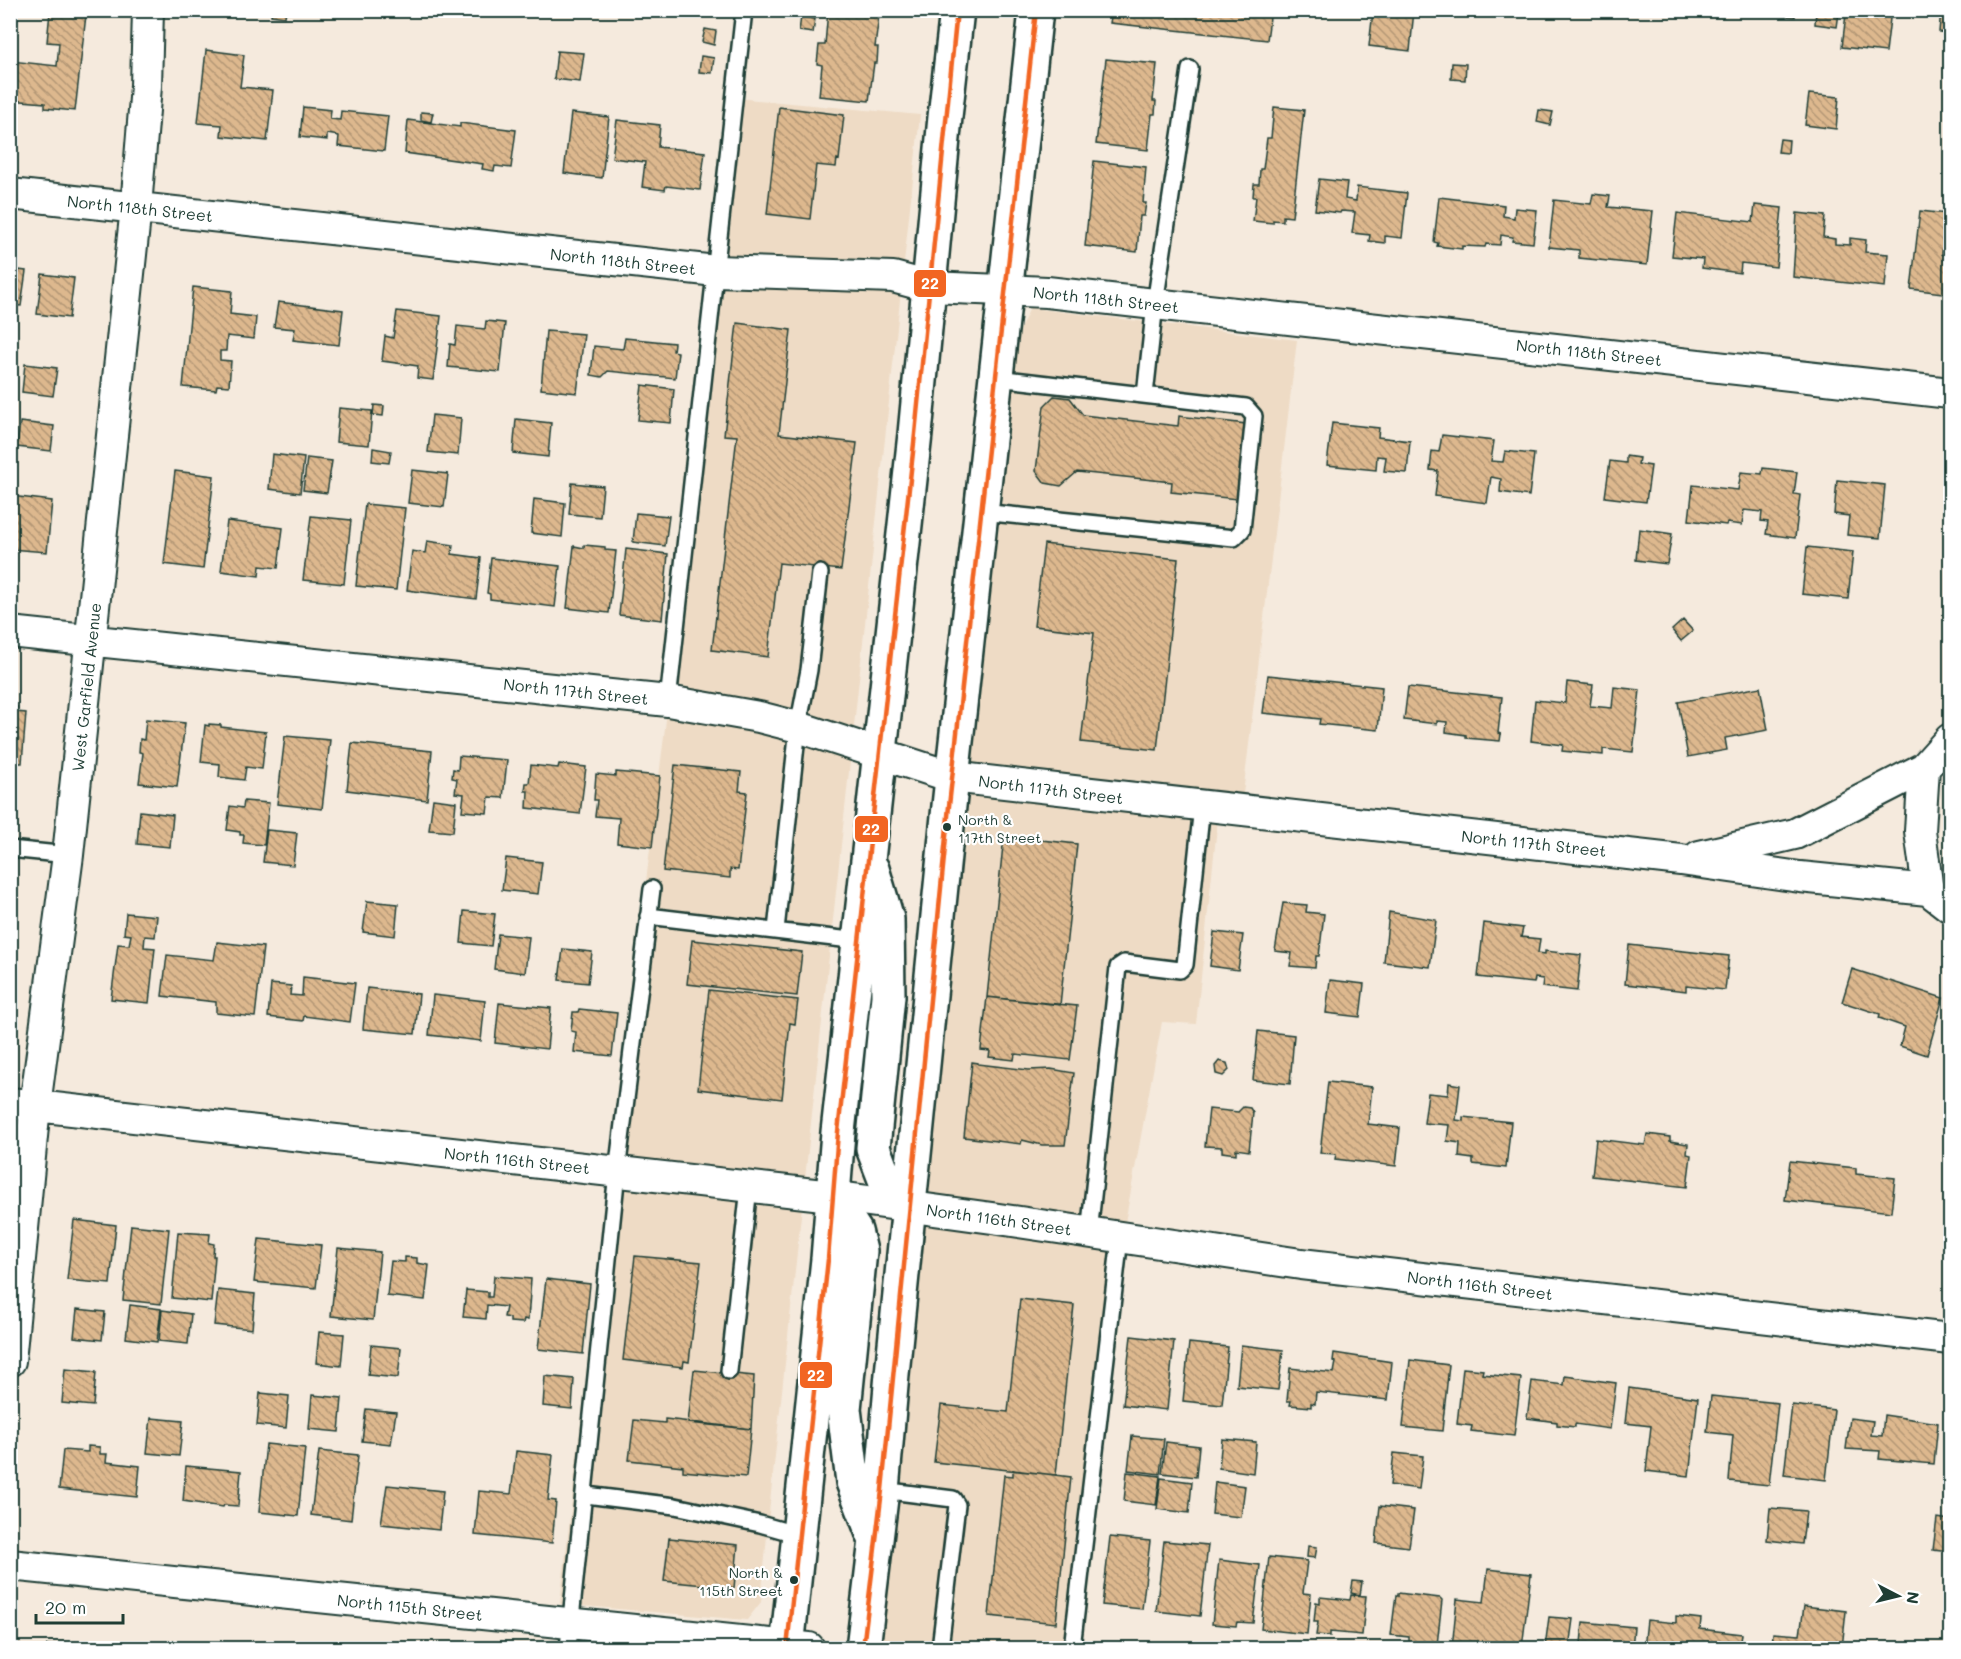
<svg xmlns="http://www.w3.org/2000/svg" width="1961" height="1659" font-family="Mali,sans-serif">
	<style>
		.built { fill: #eedbc5 }
		.building { fill: url(#building-back-hatch); stroke: #1f3d34; stroke-width: 1.5 }
		.lines { fill: none; stroke-linecap: round; stroke-linejoin: round }
		.service-casing { stroke: #1f3d34; stroke-width: 20 }
		.minor-casing { stroke: #1f3d34; stroke-width: 34 }
		.secondary-casing { stroke: #1f3d34; stroke-width: 38 }
		.service { stroke: #fff; stroke-width: 15 }
		.minor { stroke: #fff; stroke-width: 30 }
		.secondary { stroke: #fff; stroke-width: 33 }
		.bus-1-casing { stroke: #fff; stroke-width: 9 }
		.bus-1 { stroke: #f26522; stroke-width: 4.5 }
		.bus-dot { fill: #1f3d34; stroke: #fff; stroke-width: 2 }
		.labels { text-anchor: middle; dominant-baseline: central; stroke-width: 4.5; stroke-linejoin: round; paint-order: stroke }
		.bus-label { font-size: 14px; fill: #1f3d34; stroke: #fff; text-anchor: start }
		.street-label { font-size: 16px; fill: #1f3d34; stroke: #fff }
		.line-badge { stroke: #fff; stroke-width: 2 }
		.badge-label { font-size: 16px; text-anchor: middle; font-weight: bold; fill: #fff }
	</style>
	<defs>
		<pattern id="building-back-hatch" width="6" height="6" patternUnits="userSpaceOnUse" patternTransform="scale(1.5)"><rect width="6" height="6" fill="#ddb88e"/><path d="M-1 5l2 2M0 0l6 6M5-1l2 2" fill="none" stroke="#b39775"/></pattern>
	</defs>
	<rect width="100%" height="100%" fill="#f5eadd"/>
	<filter id="ink" filterUnits="userSpaceOnUse"><feTurbulence type="fractalNoise" baseFrequency=".0167" numOctaves="2"/><feDisplacementMap in="SourceGraphic" scale="12" xChannelSelector="R" yChannelSelector="G"/><feConvolveMatrix kernelMatrix="1 2 1 2 8 2 1 2 1" color-interpolation-filters="sRGB"/></filter>
	<g filter="url(#ink)">
		<path class="built" d="M735,98L920,115L770,1502L761,1602L747,1620L560,1604L605,1213L667,712Z
			M1030,308L1297,340L1241,811L1219,808L1196,1024L1162,1022L1115,1277L1072,1648H863L997,378Z"/>
		<path class="building" d="M272,10H286L285,17L271,15Z
			M828,10L879,15L875,47H878L877,63H874L869,101L819,96L822,65L817,64L819,45H825Z
			M1112,10H1271L1267,40L1110,23Z
			M1371,10H1414L1410,51L1369,46L1373,11Z
			M1733,10H1795V17Z
			M1816,10H1891L1886,52L1842,47L1846,14L1839,13L1837,27L1815,24Z
			M1941,10H1950V33L1939,32Z
			M50,12L86,15L75,111L45,108V103L10,100L11,61L57,66L59,43L47,42Z
			M801,17L815,19L813,33L799,31Z
			M705,29L716,31L714,45L702,42Z
			M206,50L244,55L240,87L273,90L267,141L221,136L222,125L198,123Z
			M557,51L584,53L580,82L554,79Z
			M701,56L714,58L712,73L699,72Z
			M1106,59L1157,64L1153,101H1156L1155,114H1152L1148,150L1096,144Z
			M1452,63L1466,64L1465,80L1451,79Z
			M1809,94L1839,97L1836,129L1805,125Z
			M303,107L331,110L330,119L340,120L341,111L388,116L384,151L338,146L339,136L327,134V140L300,137Z
			M779,107L844,115L839,160L837,159L836,167L816,165L810,219L767,214Z
			M1274,107L1304,110L1292,217L1283,216V221L1273,220V223L1253,221L1256,197H1253L1254,184H1259L1260,169H1263L1267,138H1271Z
			M1539,110L1553,112L1550,125L1537,122Z
			M421,112L433,113L431,122L421,120Z
			M571,113L609,117L602,178L564,173Z
			M408,120L460,127V123L516,130L511,168L495,166L494,171L482,169L483,164L405,153Z
			M617,120L660,125L658,147L705,152L700,190L666,186L665,190L642,187L645,162L612,158Z
			M1780,139L1789,140L1788,153L1778,152Z
			M1094,161L1146,167L1143,203H1146L1144,216H1140L1137,252L1085,246Z
			M1319,179L1347,182L1345,199L1356,201L1357,187L1407,193L1402,238L1385,236V243L1369,241L1370,235L1352,233L1355,212L1341,211L1340,213L1315,210Z
			M1593,194L1610,196L1608,207L1653,211L1647,265L1579,258V250L1549,247L1554,200L1591,204Z
			M1439,197L1504,205L1503,216L1514,218L1515,208L1537,210L1533,243L1512,241L1513,237L1501,235L1500,245L1486,244L1485,247L1462,246V249L1437,246L1438,243L1434,242Z
			M1755,205L1782,208L1776,267L1741,263L1740,273L1702,268L1703,259L1672,256L1677,213L1753,222Z
			M1920,211L1947,214L1942,254L1950,255V294L1911,289Z
			M1797,213L1825,216L1823,237L1835,239V244L1850,245V238L1866,240L1865,252L1888,254L1885,287L1793,277Z
			M10,269L26,271L21,306L10,305Z
			M42,274L74,278L69,318L37,314Z
			M193,287L232,291L230,314L256,317L254,339L227,336L226,351H220V360L231,361L229,386L217,385L216,390L183,387Z
			M278,302L343,310L339,345L293,340L295,329L274,327Z
			M397,311L441,316L433,380L417,378L418,366L382,361L385,336L393,338Z
			M486,321L505,323L500,372L448,367L450,344L455,345L457,326L485,329Z
			M737,323L791,330L779,434L857,443L841,570L779,563L768,657L712,650L737,436L724,435Z
			M546,331L584,334L577,393L541,389Z
			M625,338L674,343L673,351L678,352L675,378L608,371L602,377L591,375L594,346L623,349Z
			M25,364L57,368L53,396L22,392Z
			M642,385L674,389L671,423L638,420Z
			M1054,396L1070,398L1083,415L1178,426L1179,416L1246,424L1237,499L1171,492L1172,482L1077,472L1061,486L1045,483L1036,471L1044,406Z
			M374,405L384,406L383,416L373,415Z
			M339,408L372,411L369,445L336,442Z
			M432,415L461,418L458,455L428,452Z
			M516,419L551,423L548,457L513,453Z
			M20,422L54,426L51,451L17,447Z
			M1332,423L1379,428L1378,437L1410,441L1407,473L1384,471L1386,457L1377,456L1376,470L1327,465Z
			M1442,435L1494,441L1491,461L1503,462L1505,451L1534,454L1529,496L1500,492L1501,479L1491,477L1487,503L1435,496L1438,471L1430,470L1432,451L1439,452Z
			M373,448L391,451L389,463L372,461Z
			M272,454L304,458L300,493L269,489Z
			M1626,456L1639,458L1638,464L1651,466L1646,502L1605,497L1610,461L1626,463Z
			M307,458L332,461L327,493L303,490Z
			M1763,468L1797,472L1794,494L1800,495L1795,538L1766,534L1768,522L1761,521L1762,512L1744,510L1742,525L1727,523L1726,525L1689,520L1693,485L1738,490L1741,472L1762,474Z
			M412,470L448,474L444,507L408,503Z
			M175,471L214,476L203,569L164,564Z
			M1837,480L1885,485L1880,538L1847,535L1849,516L1834,514Z
			M572,483L603,486L600,517L569,514Z
			M11,496L52,501L47,552L10,549Z
			M534,499L565,503L562,537L531,533Z
			M365,504L405,508L396,590L356,586Z
			M636,513L669,516L665,546L633,542Z
			M311,516L351,520L344,584L303,580Z
			M227,521L283,528L278,568L260,566L259,576L221,571Z
			M1639,529L1672,534L1667,564L1636,560Z
			M427,541L453,545L452,554L481,558L476,599L407,590L412,551L425,553Z
			M1044,544L1178,559L1157,750L1081,742L1094,633L1034,626Z
			M584,545L605,547V550L616,551L609,613L567,608L574,546L584,548Z
			M1807,547L1853,552L1848,599L1802,594Z
			M626,549L668,554L662,620L619,615Z
			M491,558L560,566L555,607L490,599V594L487,593Z
			M1683,620L1693,631L1681,641L1672,630Z
			M1268,675L1382,687L1378,730L1319,724L1320,719L1263,713Z
			M1567,682L1593,685L1590,706L1612,708L1614,687L1640,690L1633,752L1603,749V755L1562,751L1563,745L1531,741L1535,700L1565,703Z
			M1408,687L1502,697L1498,733L1501,734L1500,741L1466,738V735L1446,732L1447,722L1437,721V724L1404,720Z
			M1760,687L1768,730L1725,738L1727,750L1688,757L1678,702Z
			M10,706L17,707L16,712L26,713L22,763H18L14,803L10,802Z
			M146,719L185,723L177,787L139,783L143,753L139,752L140,739L144,740Z
			M209,724L221,725V727L266,732L262,769L246,767L244,780L219,777L220,764L201,762L205,725L209,726Z
			M285,736L330,740L322,809L277,804Z
			M352,743L432,751L427,800L347,790Z
			M459,756L507,760L503,798L489,797L487,813L462,811L464,794L455,793L457,779L452,778L453,769L458,770Z
			M559,764L586,767L580,814L527,808L528,791H525L526,783H529L531,765L558,768Z
			M675,765L741,772L739,791L747,792L738,870L730,869V878L663,871Z
			M616,772L660,776L652,847L617,843L619,818L595,816L597,800H594L596,774L616,776Z
			M433,799L456,802L453,832L429,830Z
			M244,801L269,803L264,845L243,843L244,835H240V832L227,830L230,806L243,808Z
			M140,811L173,815L170,847L137,844Z
			M267,830L297,833L293,865L263,862Z
			M1004,836L1077,844L1060,1005L987,997Z
			M506,858L542,862L538,894L502,890Z
			M367,901L398,904L395,936L363,932Z
			M1283,903L1307,905L1306,912L1324,914L1319,956H1316L1315,968L1290,966L1292,953L1275,951Z
			M464,911L495,914L491,946L461,943Z
			M1389,912L1436,920L1430,967L1384,962Z
			M126,913L157,916L155,937L145,936L144,947L155,948L149,1003L111,999L118,944L129,945L131,935L124,934Z
			M1484,923L1523,928L1521,937L1540,939L1538,953L1545,954V951L1581,955L1577,991L1542,987L1543,979L1535,978L1534,983L1478,977Z
			M1214,932L1243,935L1238,970L1210,966Z
			M498,934L529,937L525,973L494,969Z
			M692,940L802,952L797,996L687,984Z
			M217,942L263,947L255,1017L216,1013V1002L162,996L167,955L214,960Z
			M1629,945L1729,956L1725,990L1686,986V991L1625,984Z
			M563,949L592,952L588,983L559,980Z
			M1852,969L1943,998L1927,1055L1900,1046L1905,1027L1879,1018L1880,1014L1842,1002Z
			M303,977L355,983L350,1022L304,1016L303,1021L268,1017L271,984L291,986L290,995L302,996Z
			M1330,980L1364,984L1360,1017L1326,1013Z
			M367,988L419,994L415,1034L363,1029Z
			M709,990L798,1000L795,1024L790,1023L782,1099L698,1089Z
			M433,995L485,1001L481,1041L429,1035Z
			M987,997L1077,1006L1070,1060L1015,1054L1014,1060L989,1057L990,1051L981,1050Z
			M499,1003L551,1008L547,1049L495,1043Z
			M579,1009L617,1013L612,1056L574,1052L576,1032L571,1031L573,1012H578Z
			M1258,1031L1294,1035L1290,1084L1253,1080Z
			M1219,1061L1227,1063L1229,1070L1223,1076L1216,1074L1215,1066Z
			M972,1062L978,1063V1064L1029,1070L1051,1069L1074,1073L1065,1145H1042L1022,1140L1021,1144L964,1137Z
			M1328,1082L1372,1087L1368,1124L1400,1128L1396,1166L1335,1159L1336,1154L1320,1153Z
			M1449,1083L1460,1085L1456,1120L1463,1121V1117L1511,1122L1506,1168L1473,1164V1159L1459,1157L1460,1143L1447,1141L1449,1125L1424,1123L1428,1093L1448,1095Z
			M1243,1107L1250,1108L1253,1113L1249,1151L1236,1149V1154L1222,1152V1147L1205,1146L1209,1109L1238,1112Z
			M1647,1134L1670,1137V1141L1688,1144L1687,1154L1691,1155L1687,1187L1592,1176L1596,1139L1645,1145Z
			M1790,1161L1856,1168V1174L1895,1178L1891,1212L1785,1200Z
			M74,1220L116,1225L110,1284L67,1280Z
			M131,1225L169,1229L161,1304L123,1300Z
			M178,1232L210,1234L209,1243L214,1244L213,1256H215L211,1302L172,1298Z
			M259,1239L321,1245L316,1288L254,1282Z
			M338,1248L380,1252L373,1320L331,1316Z
			M635,1256L701,1262L689,1362L684,1361L683,1367L623,1360Z
			M405,1257L417,1258V1263L429,1265L425,1300L387,1296L391,1261L405,1262Z
			M494,1276L531,1279L528,1320L524,1319L523,1323L510,1322V1318L504,1317L506,1307L487,1305L486,1319L463,1317L466,1290L488,1292V1297H492Z
			M546,1279L590,1284L583,1354L538,1349Z
			M218,1290L255,1294L252,1329L214,1325Z
			M1020,1299L1074,1305L1056,1475L934,1462L941,1405L1008,1412Z
			M130,1305L161,1309L157,1342L126,1338Z
			M77,1309L105,1312L102,1340L74,1337Z
			M162,1310L191,1314L188,1344L159,1341Z
			M319,1332L344,1334L341,1366L316,1363Z
			M1131,1336L1174,1341L1167,1410L1123,1405Z
			M1189,1343L1228,1347L1222,1405L1183,1401Z
			M371,1345L401,1348L398,1378L368,1375Z
			M1241,1345L1283,1350L1278,1390L1237,1386Z
			M1334,1353L1392,1362L1388,1400L1316,1392L1315,1404L1311,1403V1407L1290,1405L1291,1401H1287L1290,1368L1334,1373L1336,1362L1333,1361Z
			M1410,1360L1449,1365L1442,1431L1403,1427Z
			M1463,1368L1483,1370L1482,1374L1521,1378L1514,1436L1471,1431L1472,1426L1457,1424Z
			M65,1369L96,1372L93,1406L62,1403Z
			M694,1370L754,1376L751,1429L688,1423Z
			M545,1376L574,1379L572,1409L543,1406Z
			M1565,1376L1616,1383L1610,1429L1575,1424V1427L1557,1425V1422L1527,1418L1532,1381L1564,1385Z
			M1629,1388L1698,1398L1689,1476L1646,1471L1651,1426L1625,1423Z
			M260,1393L289,1396L286,1428L257,1425Z
			M312,1395L342,1398L339,1432L309,1429Z
			M1711,1396L1778,1403L1769,1485L1729,1481L1733,1435L1707,1432Z
			M1792,1405L1834,1410L1826,1480L1784,1475Z
			M366,1409L396,1412L391,1444L362,1441Z
			M1884,1415L1938,1423L1934,1464L1879,1459L1880,1451L1846,1449L1850,1418L1873,1421L1871,1435L1882,1436Z
			M151,1418L183,1421L179,1456L147,1453Z
			M665,1419L751,1429L746,1477L683,1471V1466L629,1460L634,1420L665,1423Z
			M1132,1436L1164,1439L1160,1474L1128,1470Z
			M1222,1439L1256,1442L1253,1473L1219,1468Z
			M1166,1442L1199,1446L1196,1477L1162,1473Z
			M266,1444L305,1448L298,1516L259,1512Z
			M88,1446L100,1447V1454H107L106,1462L140,1466L137,1497L59,1489L63,1450L88,1452Z
			M319,1451L358,1455L351,1520L311,1515Z
			M516,1451L553,1455L548,1500L556,1501L552,1543L475,1535L479,1491L511,1494Z
			M1394,1453L1423,1456L1419,1489L1390,1485Z
			M186,1466L241,1471L238,1506L224,1505L223,1507L183,1501Z
			M1013,1470L1071,1477L1056,1623L989,1616L1004,1475L1013,1476Z
			M1127,1472L1160,1476L1156,1505L1124,1501Z
			M1161,1478L1192,1482L1189,1513L1157,1509Z
			M1215,1482L1245,1486L1241,1517L1212,1514Z
			M387,1485L443,1491L439,1530L381,1524Z
			M1380,1506L1414,1510L1409,1547L1376,1543Z
			M1770,1508L1806,1511L1802,1544L1767,1540Z
			M1937,1518L1950,1520V1552L1933,1550Z
			M1110,1537L1150,1541L1142,1609L1102,1605Z
			M669,1538L738,1545L734,1588L664,1581Z
			M1164,1541L1208,1545L1200,1616L1156,1611Z
			M1308,1546L1317,1547L1315,1558L1307,1557Z
			M1269,1557L1307,1561L1303,1593L1311,1594L1307,1634L1261,1629Z
			M1219,1560L1260,1565L1253,1623L1237,1622L1236,1626L1212,1624Z
			M1488,1569L1531,1574L1522,1648L1496,1646V1648H1452L1457,1599L1484,1602Z
			M1353,1581L1362,1582L1360,1595L1351,1593Z
			M1398,1593L1440,1598L1442,1600L1437,1645L1409,1642V1637L1391,1635L1396,1595L1398,1596Z
			M1351,1595L1366,1596L1362,1635L1330,1632V1636L1316,1635L1318,1622H1314L1316,1602L1320,1603V1597L1350,1600Z
			M1804,1606L1846,1611L1842,1648H1772L1773,1633L1800,1635Z
			M1676,1616L1701,1619L1700,1629L1742,1634L1740,1648H1644L1647,1620L1676,1623Z
			M1549,1617L1573,1619L1569,1648L1545,1647Z
			M1583,1622L1634,1627L1632,1648H1591V1645L1581,1644Z
			M47,1645L82,1648H47Z"/>
		<g class="lines">
			<g class="service-casing">
				<path id="service" d="M1145,395L1155,304L1190,69
					M982,512L1234,538L1242,530L1254,416L1246,407L997,378
					M668,701L744,10
					M10,849L68,855
					M648,916L859,941
					M776,930L798,727L809,670L820,573
					M1089,1233L1118,967L1124,963L1180,970L1185,965L1202,806
					M729,1371L749,1187
					M882,1490L953,1499L957,1505L940,1648
					M586,1495L675,1506L760,1524L799,1535
					M568,1648L617,1172L652,889
					M1072,1648L1120,1238"/>
			</g>
			<g class="minor-casing">
				<path id="minor" d="M10,194L716,271L893,277L930,287L1047,292L1950,393
					M10,632L668,701L759,717L798,727L952,777L1681,860L1800,877L1928,890L1950,907
					M1924,768L1920,831L1928,890
					M1699,856L1795,834L1924,768L1950,739
					M10,1103L832,1196L992,1218L1301,1264L1950,1339
					M10,1361L35,1106L68,855L136,207L146,86L148,10
					M10,1565L809,1648"/>
			</g>
			<g class="secondary-casing">
				<path id="secondary" d="M872,869L887,919L888,996L873,1148L888,1187L908,1207
					M832,1196L855,1231L860,1251L844,1409L853,1482L874,1536
					M787,1648L828,1259L838,1132L915,434L945,117L957,10
					M863,1648L882,1490L892,1374L949,806L1036,10"/>
			</g>
			<use href="#service" class="service"/>
			<use href="#minor" class="minor"/>
			<use href="#secondary" class="secondary"/>
			<g class="bus-1-casing">
				<path id="bus-1" d="M787,1648L828,1259L838,1132L915,434L957,10
					M863,1648L882,1490L949,806L1036,10"/>
			</g>
			<use href="#bus-1" class="bus-1"/>
		</g>
	</g>
	<g class="bus-dot">
		<circle cx="947" cy="827" r="5"/>
		<circle cx="794" cy="1580" r="5"/>
	</g>
	<g class="labels">
		<g class="bus-label">
			<text x="958" y="819">North &amp;<tspan x="958" dy="18">117th Street</tspan></text>
			<text x="783" y="1572" text-anchor="end">North &amp;<tspan x="783" dy="18">115th Street</tspan></text>
		</g>
		<g class="street-label">
			<text transform="translate(140 208) rotate(6)">North 118th Street</text>
			<text transform="translate(623 261) rotate(6)">North 118th Street</text>
			<text transform="translate(1106 299) rotate(6)">North 118th Street</text>
			<text transform="translate(1589 352) rotate(6)">North 118th Street</text>
			<text transform="translate(86 687) rotate(-84)">West Garfield Avenue</text>
			<text transform="translate(576 691) rotate(6)">North 117th Street</text>
			<text transform="translate(1051 789) rotate(7)">North 117th Street</text>
			<text transform="translate(1534 843) rotate(6)">North 117th Street</text>
			<text transform="translate(517 1160) rotate(6)">North 116th Street</text>
			<text transform="translate(999 1219) rotate(8)">North 116th Street</text>
			<text transform="translate(1480 1285) rotate(7)">North 116th Street</text>
			<text transform="translate(410 1607) rotate(6)">North 115th Street</text>
		</g>
	</g>
	<g class="line-badge">
		<rect x="913" y="269" width="34" height="29" rx="6" fill="#f26522"/>
		<rect x="854" y="815" width="35" height="28" rx="6" fill="#f26522"/>
		<rect x="799" y="1361" width="34" height="28" rx="6" fill="#f26522"/>
	</g>
	<g class="badge-label">
		<text x="930" y="289">22</text>
		<text x="871" y="835">22</text>
		<text x="816" y="1381">22</text>
	</g>
	<rect width="1961" height="1659" fill="none" stroke="#fff" stroke-width="36"/>
	<rect x="18" y="18" width="1925" height="1623" fill="none" stroke="#1f3d34" stroke-width="2" filter="url(#ink)"/>
	<g transform="translate(1898 1596) rotate(97)" stroke="#ffffff" stroke-width="4.5" paint-order="stroke">
	<path d="M0-4.5L10 22L0 15L-10 22Z" fill="#1f3d34"/>
	<text y="-9" font-size="16" font-weight="bold" text-anchor="middle" fill="#1f3d34">N</text>
	</g>
	<path d="M36 1614v9h87v-9" fill="none" stroke="#1f3d34" stroke-width="3"/>
	<text x="45" y="1614" font-size="18" fill="#1f3d34" stroke="#ffffff" stroke-width="4.5" paint-order="stroke">20 m</text>
</svg>
